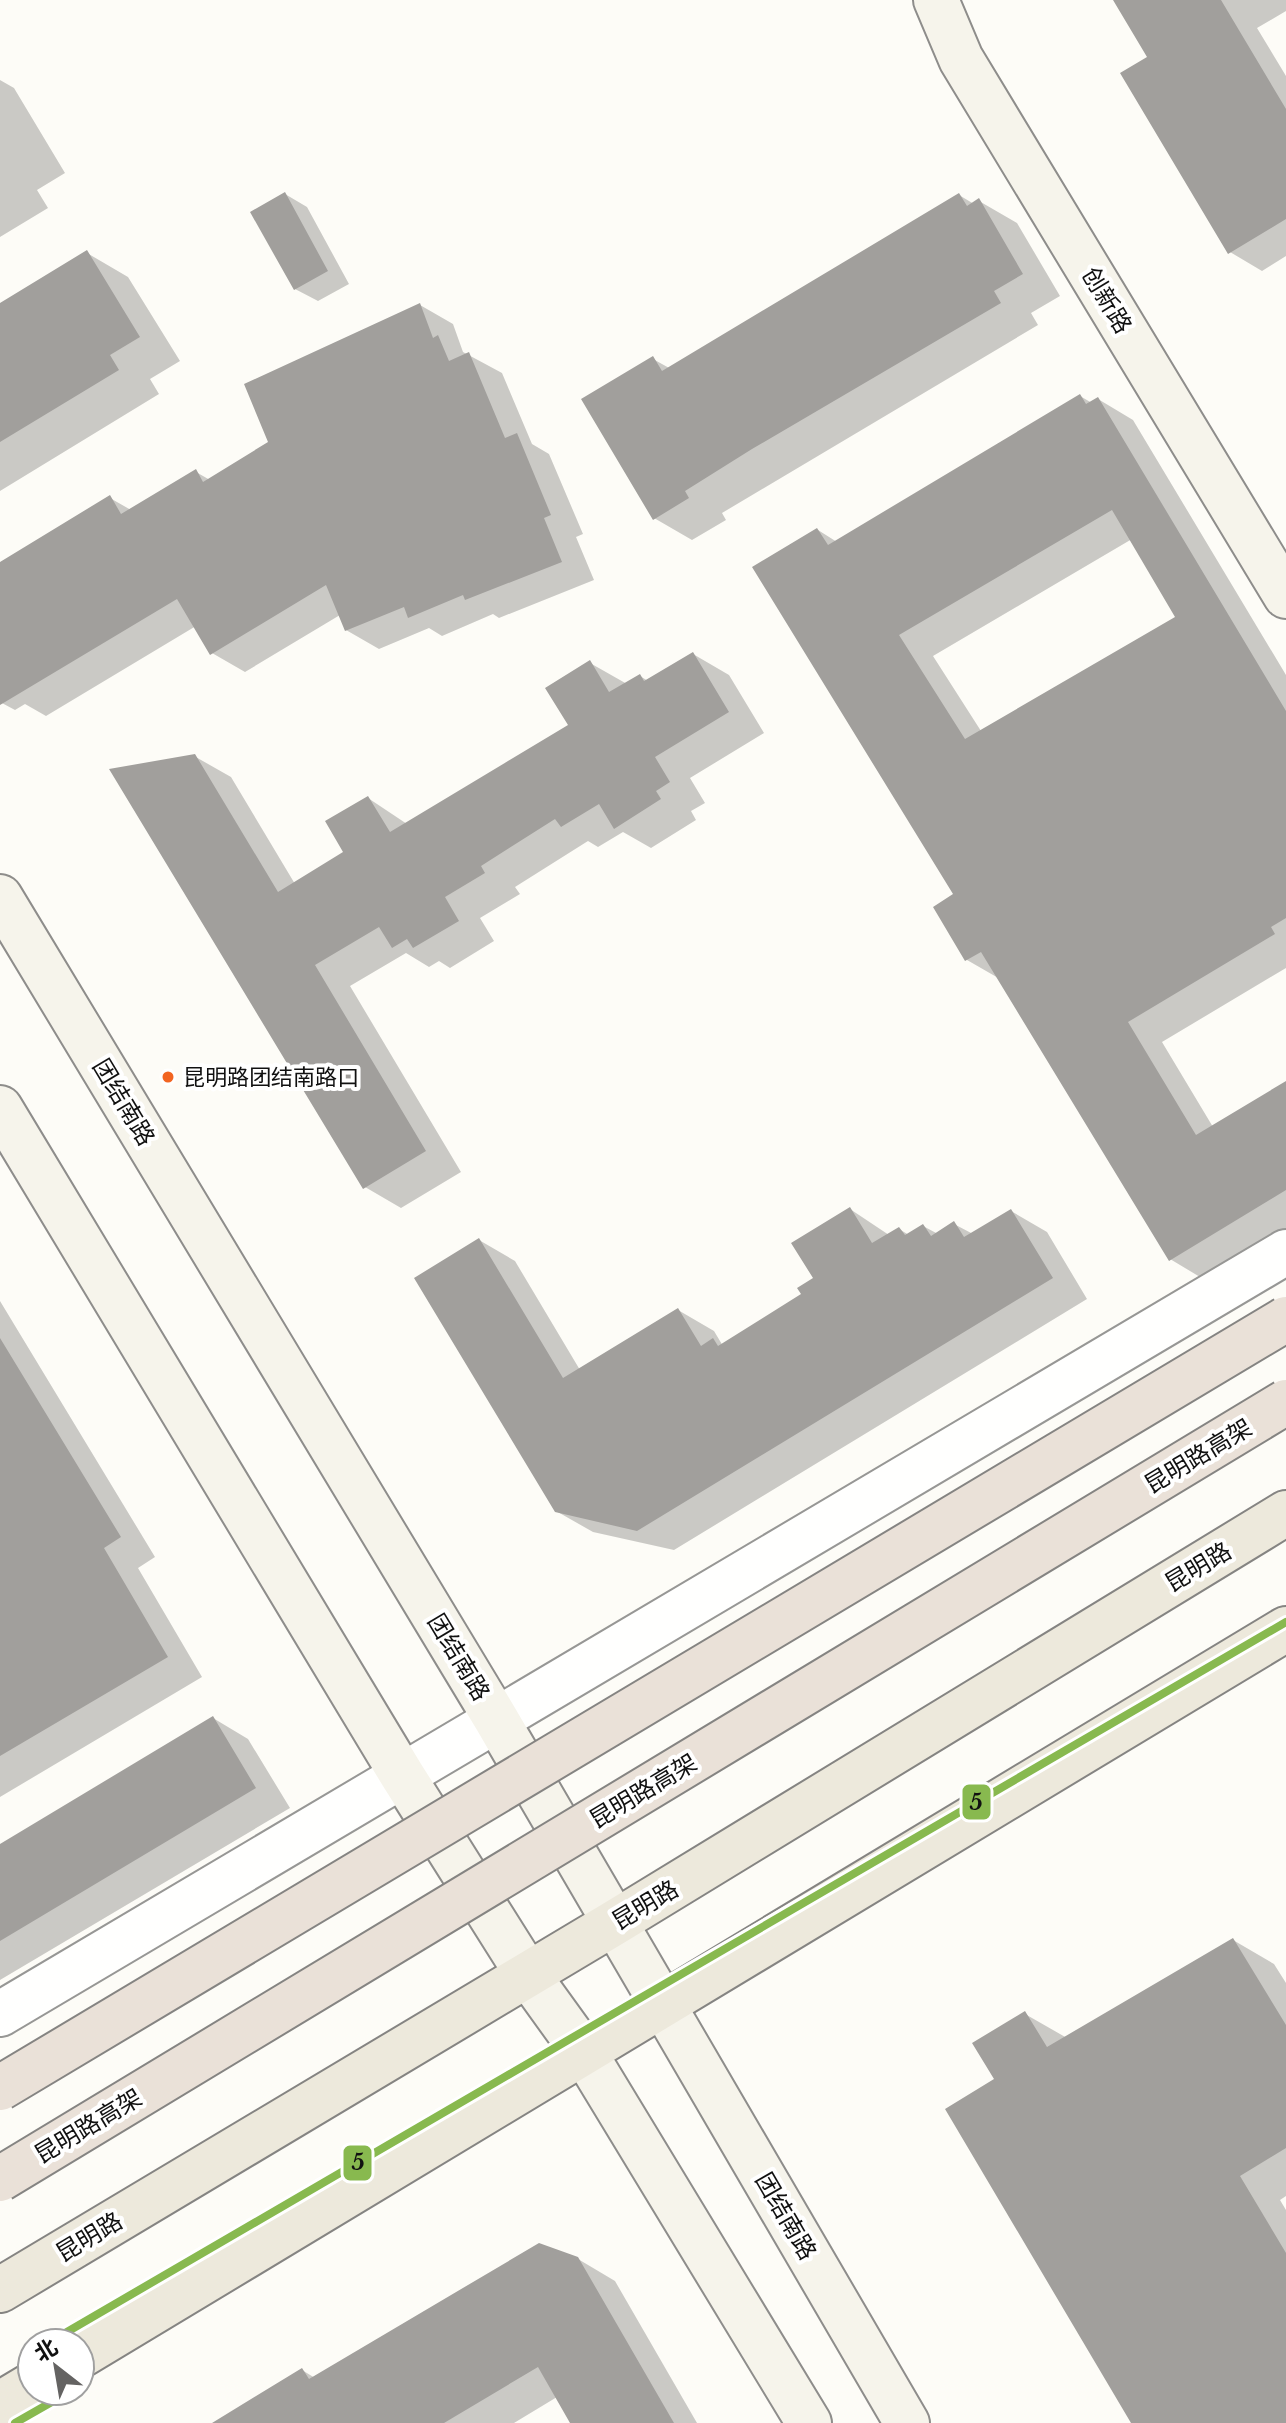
<svg xmlns="http://www.w3.org/2000/svg" width="1286" height="2423" font-family="'Libre Baskerville','Noto Sans SC',serif">
	<style>
		.shadow { fill: #0003; fill-rule: evenodd }
		.building { fill: #a19f9c; fill-rule: evenodd }
		.lines { fill: none; stroke-linecap: round; stroke-linejoin: round }
		.street-casing { stroke: #979795; stroke-width: 48 }
		.secondary-casing { stroke: #8e8d8b; stroke-width: 48 }
		.primary-casing { stroke: #858482; stroke-width: 48 }
		.street { stroke: #fffffe; stroke-width: 44 }
		.secondary { stroke: #f6f4eb; stroke-width: 44 }
		.primary { stroke: #ede9dc; stroke-width: 44 }
		.highway-bridge-casing { stroke: #858482; stroke-width: 48; stroke-linecap: butt }
		.highway-bridge { stroke: #eae1d8; stroke-width: 44 }
		.metro-1-casing { stroke: #fff; stroke-width: 14 }
		.metro-1 { stroke: #88b94f; stroke-width: 8 }
		.bus-dot { fill: #f26522; stroke: #fff; stroke-width: 3 }
		.labels { text-anchor: middle; dominant-baseline: central; stroke-width: 8; stroke-linejoin: round; paint-order: stroke }
		.bus-label { font-size: 22px; fill: #111; stroke: #fff; text-anchor: start }
		.street-label { font-size: 24px; fill: #111; stroke: #fff }
		.line-badge { stroke: #fff; stroke-width: 3 }
		.pale-badge-label { font-size: 22px; text-anchor: middle; font-weight: bold; fill: #111 }
	</style>
	<rect width="100%" height="100%" fill="#fdfcf7"/>
	<path class="shadow" d="M1116,0H1286V11L1257,28L1286,76V256L1262,271L1230,252L1150,58Z
		M0,80L14,88L65,173L37,190L48,208L0,237Z
		M285,194L307,207L349,284L318,301L295,289Z
		M959,195L974,204L979,201L1017,223L1060,296L1031,313L1038,325L722,513L726,520L692,540L654,518L653,359L671,369Z
		M87,253L128,277L180,361L150,379L159,394L0,491V306Z
		M420,305L453,324L463,352L502,373L532,444L549,454L583,534L576,537L594,580L499,618L493,614L442,636L429,628L379,649L346,630L340,615L245,672L212,653L196,626L46,716L25,704L15,710L0,702V564L110,498L131,510L196,472L210,480L271,443Z
		M1080,396L1092,403L1098,399L1133,420L1286,675V968L1162,1042L1213,1127L1286,1083V1231L1205,1280L1170,1259L1000,979L967,960L956,895L818,530L837,542ZM1132,539L1178,617L981,731L933,656Z
		M693,654L729,675L764,733L690,778L705,803L691,811L696,820L651,848L623,832L598,847L588,841L515,887L520,894L480,918L494,941L450,968L439,961L429,967L406,953L350,986L461,1172L401,1208L365,1187L194,756L231,777L295,884L346,853L368,798L407,824L570,725L590,663L627,684L640,676L648,681Z
		M850,1209L889,1235L899,1229L909,1235L923,1226L938,1234L954,1224L973,1234L1011,1211L1047,1232L1087,1299L674,1550L593,1532L556,1511L479,1240L515,1261L580,1370L678,1310L714,1331L723,1346L804,1295L816,1279Z
		M0,1301L155,1557L138,1568L202,1677L0,1797Z
		M213,1718L248,1739L290,1808L0,1980V1846Z
		M1233,1940L1274,1964L1286,1983V2196L1280,2200L1286,2210V2423H1133L997,2080L1025,2014L1067,2038Z
		M578,2259L615,2281L697,2423H573L557,2397L514,2423H216L302,2370L315,2378Z"/>
	<path class="building" d="M1113,0H1221L1286,109V219L1228,254L1120,73L1147,57Z
		M285,192L328,271L294,290L250,212Z
		M959,193L967,206L979,198L1023,274L994,291L1001,303L752,449L685,491L689,498L653,520L581,399L653,356L662,371Z
		M87,250L140,337L110,355L119,370L0,442V303Z
		M420,303L433,338L438,335L449,361L469,352L505,438L517,433L551,515L544,518L562,562L465,600L463,595L408,618L404,607L345,631L326,585L210,655L177,599L0,705V562L110,495L121,514L196,469L203,482L268,442L244,384Z
		M1080,394L1086,404L1098,397L1286,711V918L1271,927L1275,934L1128,1022L1196,1135L1286,1081V1190L1169,1261L981,952L965,961L933,907L953,894L752,567L817,528L828,545ZM1112,510L1175,617L965,739L899,635Z
		M693,652L729,712L655,757L670,782L656,791L661,799L614,829L599,804L561,827L555,819L481,866L485,873L445,897L459,921L413,948L407,939L392,948L379,927L315,965L426,1151L363,1189L109,769L195,754L278,892L343,852L325,821L368,796L390,832L568,725L545,688L590,660L609,692L640,674L644,681Z
		M850,1207L872,1243L899,1227L905,1235L923,1224L931,1236L954,1221L964,1237L1011,1209L1053,1278L637,1531L555,1512L414,1278L479,1238L563,1378L678,1308L701,1346L713,1338L718,1346L801,1294L797,1288L813,1278L791,1243Z
		M0,1338L121,1537L104,1548L168,1657L0,1756Z
		M213,1716L256,1788L0,1941V1844Z
		M1233,1938L1286,2025V2148L1240,2176L1286,2253V2423H1131L945,2109L994,2079L972,2043L1025,2011L1047,2047Z
		M539,2243L578,2257L674,2423H570L538,2367L444,2423H212L302,2368L309,2379Z"/>
	<g class="lines">
		<g class="street-casing">
			<path id="street" d="M0,2014L1286,1252"/>
		</g>
		<g class="secondary-casing">
			<path id="secondary" d="M936,0L961,59L1286,596
				M0,897L496,1719L907,2423
				M0,1108L402,1775L528,1975L585,2054L809,2423"/>
		</g>
		<g class="primary-casing">
			<path id="primary" d="M0,2290L614,1923L1286,1513
				M80,2356L1286,1629
				M0,2404L32,2385"/>
		</g>
		<use href="#street" class="street"/>
		<use href="#secondary" class="secondary"/>
		<use href="#primary" class="primary"/>
		<g class="highway-bridge-casing">
			<path id="highway-bridge" d="M0,2088L1286,1319
				M0,2179L1286,1402"/>
		</g>
		<use href="#highway-bridge" class="highway-bridge"/>
		<g class="metro-1-casing">
			<path id="metro-1" d="M48,2343L1286,1622
				M15,2423L71,2391"/>
		</g>
		<use href="#metro-1" class="metro-1"/>
	</g>
	<circle class="bus-dot" cx="168" cy="1077" r="7"/>
	<g class="labels">
		<g class="bus-label">
			<text x="183" y="1077">昆明路团结南路口</text>
		</g>
		<g class="street-label">
			<text transform="translate(1107 300) rotate(59)">创新路</text>
			<text transform="translate(124 1102) rotate(59)">团结南路</text>
			<text transform="translate(1198 1456) rotate(-31)">昆明路高架</text>
			<text transform="translate(1198 1567) rotate(-31)">昆明路</text>
			<text transform="translate(459 1657) rotate(59)">团结南路</text>
			<text transform="translate(643 1791) rotate(-31)">昆明路高架</text>
			<text transform="translate(645 1905) rotate(-31)">昆明路</text>
			<text transform="translate(88 2126) rotate(-31)">昆明路高架</text>
			<text transform="translate(786 2216) rotate(60)">团结南路</text>
			<text transform="translate(89 2237) rotate(-31)">昆明路</text>
		</g>
	</g>
	<g class="line-badge">
		<rect x="961" y="1783" width="31" height="38" rx="8" fill="#88b94f"/>
		<rect x="342" y="2144" width="31" height="38" rx="8" fill="#88b94f"/>
	</g>
	<g class="pale-badge-label">
		<text x="976" y="1810">5</text>
		<text x="358" y="2170">5</text>
	</g>
	<g transform="translate(56 2367) rotate(329)"><circle r="38" fill="#ffffff" stroke="#a0a0a0" stroke-width="2"/>
	<path d="M0-6L14 30L0 20L-14 30Z" fill="#646362"/>
	<text y="-12" font-size="22" font-weight="bold" text-anchor="middle" fill="#111111">北</text>
	</g>
</svg>
